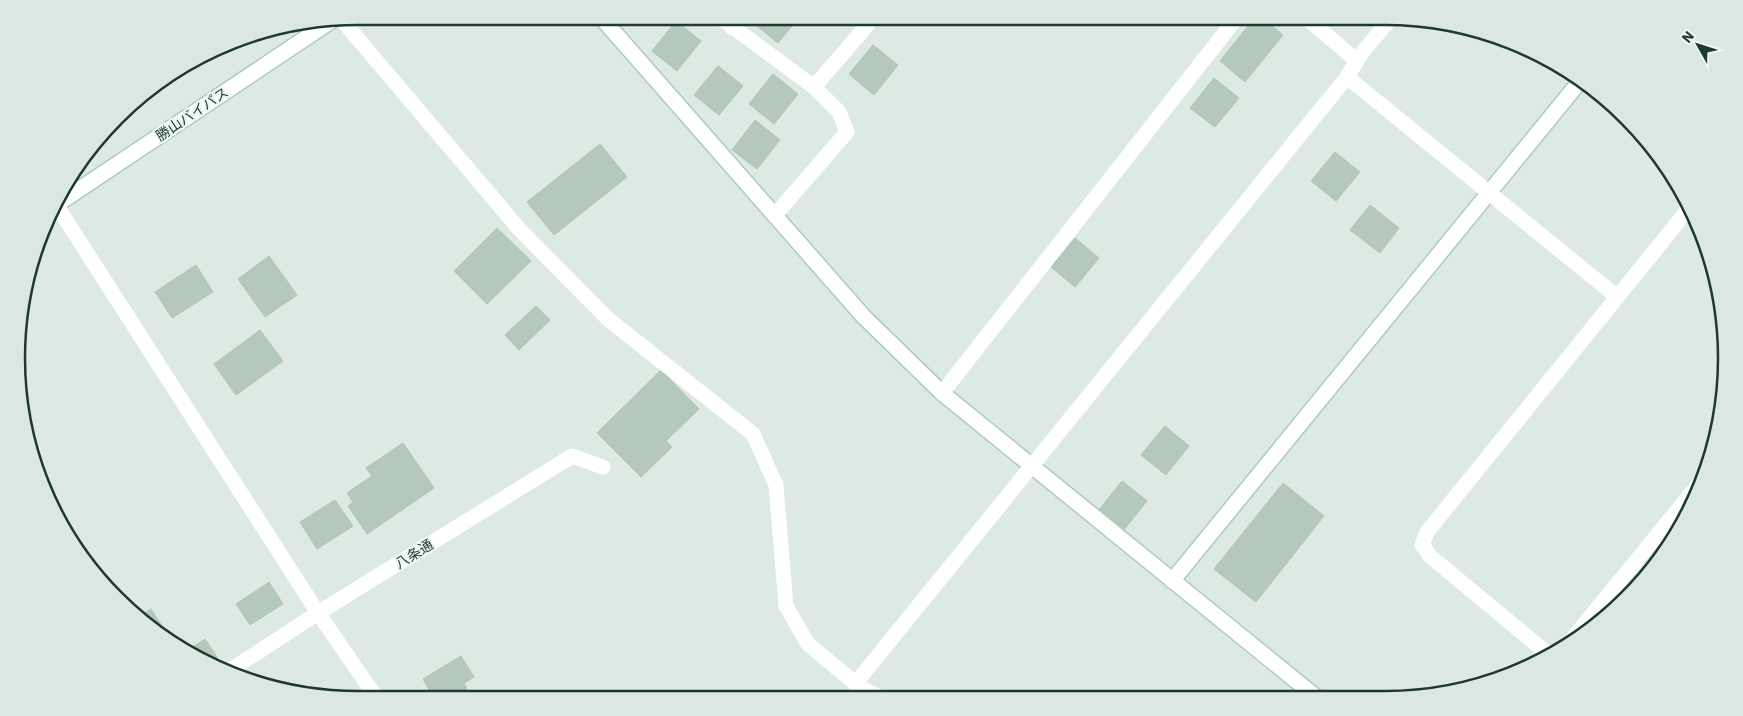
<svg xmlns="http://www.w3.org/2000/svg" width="1743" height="716" font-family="'IBM Plex Sans','Noto Sans JP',sans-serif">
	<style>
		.building { fill: #b4c8be; stroke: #aec4b9 }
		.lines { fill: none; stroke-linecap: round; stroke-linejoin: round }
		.secondary-casing { stroke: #aecbbe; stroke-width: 18 }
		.street { stroke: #fff; stroke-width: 15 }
		.secondary { stroke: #fff; stroke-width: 15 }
		.labels { text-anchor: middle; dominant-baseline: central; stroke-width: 4.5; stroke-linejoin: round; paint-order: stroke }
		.street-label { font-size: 14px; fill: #1c3a30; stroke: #ecf7f1 }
		.rim { fill: none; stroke: #1c3a30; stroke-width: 2.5 }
	</style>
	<rect width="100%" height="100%" fill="#dceae3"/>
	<path class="building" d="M759,16H800L778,43L753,23Z
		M1256,16H1260L1283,35L1245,82L1220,61Z
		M676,21L701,41L677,71L652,51Z
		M873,45L898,65L874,95L849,74Z
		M718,66L743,86L719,115L694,95Z
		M773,74L798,94L774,124L749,104Z
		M1214,78L1239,98L1215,127L1190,108Z
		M755,120L780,140L757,169L732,150Z
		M600,144L627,177L554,235L527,202Z
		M1335,152L1360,172L1336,201L1311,181Z
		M1370,205L1399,228L1380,253L1350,230Z
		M497,228L531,261L487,304L454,271Z
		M1075,238L1099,258L1075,287L1051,267Z
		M269,256L297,295L265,317L238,279Z
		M196,265L213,292L172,318L155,292Z
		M536,306L550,320L519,350L505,335Z
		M260,330L283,361L236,395L214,364Z
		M661,370L699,409L666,441L672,447L641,477L597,433Z
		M1165,426L1189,446L1166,475L1141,455Z
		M403,443L434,488L367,534L348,506L353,502L347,493L372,476L366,468Z
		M1122,481L1147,501L1123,531L1098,511Z
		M1283,483L1324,516L1256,602L1214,569Z
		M335,500L353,526L317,549L300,522Z
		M269,582L283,604L250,625L236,604Z
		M151,609L167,634L163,636L150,629L139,617Z
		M205,639L217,657L210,661L188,650Z
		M461,656L474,677L464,683L467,689L449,699L435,700L423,679Z
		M487,694L490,699H478Z"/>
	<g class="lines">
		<g class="secondary-casing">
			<path id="secondary" d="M600,16L863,316L942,393L1316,697
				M53,207L331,21
				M1172,581L1581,80"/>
		</g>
		<path class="street" d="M718,16L814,87L839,112L847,132L775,215
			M1304,16L1357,61
			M341,19L520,230L608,319L753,434L776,485L786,606L808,644L861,688L882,698
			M732,28L742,16
			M1347,77L1616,296
			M814,87L875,16
			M55,203L318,613L378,700
			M942,393L1238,16
			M1573,638L1703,479
			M1548,654L1431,557L1422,545L1427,532L1691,206
			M229,671L318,613L572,456L603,467
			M855,684L1347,77L1361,54L1392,17"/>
		<use href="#secondary" class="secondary"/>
	</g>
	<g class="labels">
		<g class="street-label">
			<text transform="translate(192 114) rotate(-34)">勝山バイパス</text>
			<text transform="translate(414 554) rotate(-32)">八条通</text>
		</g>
	</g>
	<path d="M0 0H1743V716H0ZM358 25H1385A333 333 0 0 1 1718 358V358A333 333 0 0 1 1385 691H358A333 333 0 0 1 25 358V358A333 333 0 0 1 358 25Z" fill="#dbe8e2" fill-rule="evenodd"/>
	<path class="rim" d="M358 25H1385A333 333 0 0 1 1718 358V358A333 333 0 0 1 1385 691H358A333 333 0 0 1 25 358V358A333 333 0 0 1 358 25Z"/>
	<g transform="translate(1698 45) rotate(309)" stroke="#ecf7f1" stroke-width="4" paint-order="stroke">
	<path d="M0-4L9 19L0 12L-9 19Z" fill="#1c3a30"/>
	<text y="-8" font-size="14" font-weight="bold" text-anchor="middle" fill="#1c3a30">N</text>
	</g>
</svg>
